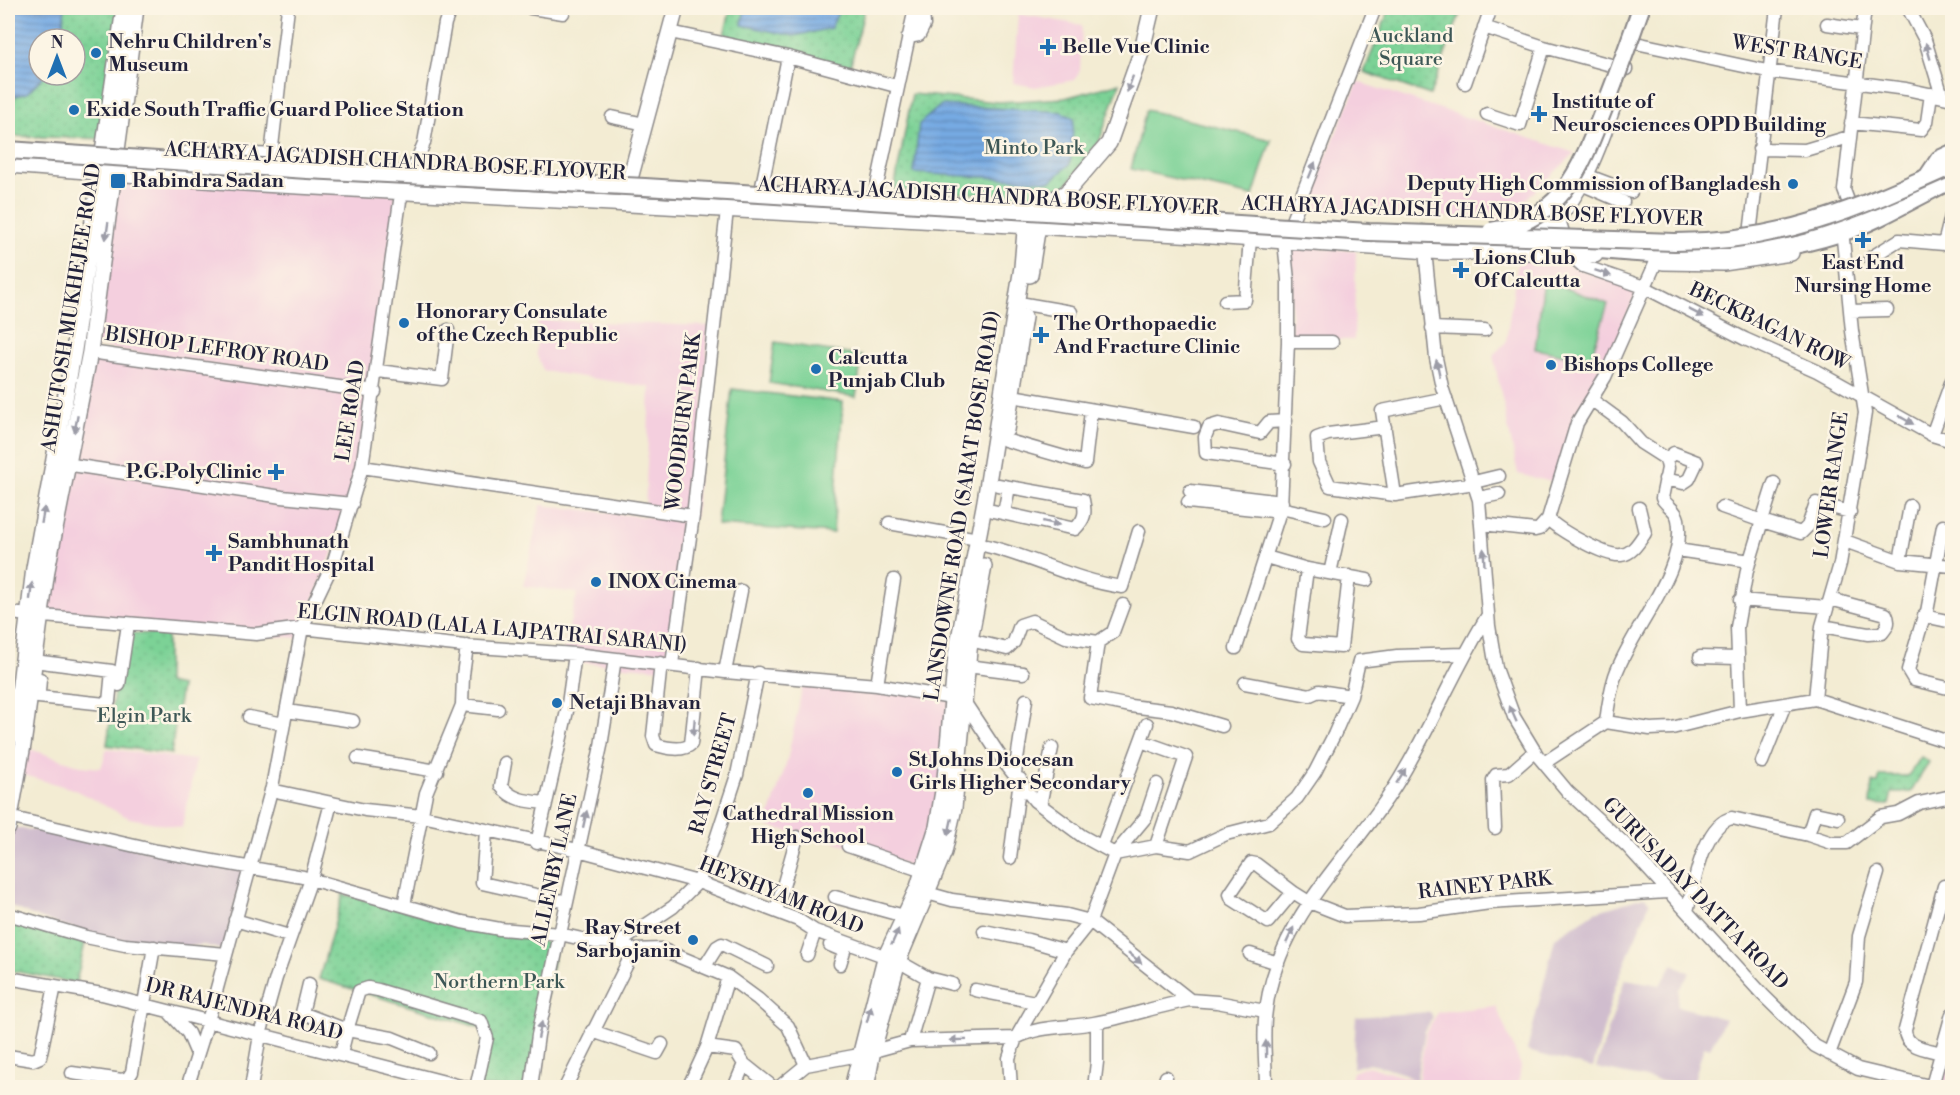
<svg xmlns="http://www.w3.org/2000/svg" width="1960" height="1095" font-family="'Libre Bodoni',serif">
	<style>
		.built { fill: #f4cfde }
		.industrial { fill: #d0bdce }
		.grass { fill: #7cd296; stroke: #4f7a68; stroke-width: 1.5 }
		.park { fill: url(#park-dots); stroke: #4f7a68; stroke-width: 1.5; fill-rule: evenodd }
		.water { fill: url(#water-rules); stroke: #4c668f; stroke-width: 1.5 }
		.lines { fill: none; stroke-linecap: round; stroke-linejoin: round }
		.minor-casing { stroke: #8a8787; stroke-width: 15 }
		.major-casing { stroke: #8a8787; stroke-width: 18 }
		.highway-casing { stroke: #8a8787; stroke-width: 20 }
		.minor { stroke: #fff; stroke-width: 12 }
		.major { stroke: #fff; stroke-width: 15 }
		.highway { stroke: #fff; stroke-width: 16 }
		.highway-bridge-casing { stroke: #8a8787; stroke-width: 20; stroke-linecap: butt }
		.highway-bridge { stroke: #fff; stroke-width: 16 }
		.oneway { fill: #9c9ca7 }
		.poi-dot { fill: #1f6fb2; stroke: #fcf5e5; stroke-width: 2 }
		.labels { text-anchor: middle; dominant-baseline: central; stroke-width: 5; stroke-linejoin: round; paint-order: stroke }
		.park-label { font-size: 20px; fill: #3d5756; stroke: #fcf5e5 }
		.poi-label { font-size: 20px; font-weight: bold; fill: #22223b; stroke: #fcf5e5; text-anchor: start }
		.street-label { font-size: 20px; fill: #22223b; stroke: #fcf5e5 }
	</style>
	<defs>
		<pattern id="park-dots" width="8" height="8" patternUnits="userSpaceOnUse" patternTransform="scale(1.5)"><rect width="8" height="8" fill="#7cd296"/><path d="M2 2h.1M6 6h.1" fill="none" stroke="#6bb482" stroke-width="1.8" stroke-linecap="round"/></pattern>
		<pattern id="water-rules" width="6" height="5" patternUnits="userSpaceOnUse" patternTransform="scale(1.5)"><rect width="6" height="5" fill="#76aae3"/><path d="M0 2.5h6" fill="none" stroke="#608ab9"/></pattern>
	</defs>
	<rect width="100%" height="100%" fill="#fcf5e5"/>
	<filter id="ink" filterUnits="userSpaceOnUse"><feTurbulence type="fractalNoise" baseFrequency=".0167" numOctaves="2"/><feDisplacementMap in="SourceGraphic" scale="12" xChannelSelector="R" yChannelSelector="G"/><feConvolveMatrix kernelMatrix="1 2 1 2 8 2 1 2 1" color-interpolation-filters="sRGB"/></filter>
	<filter id="wash" filterUnits="userSpaceOnUse"><feTurbulence type="fractalNoise" baseFrequency=".008" numOctaves="4" result="noise"/><feDisplacementMap in="SourceGraphic" scale="24" xChannelSelector="R" yChannelSelector="G"/><feGaussianBlur stdDeviation="1.35" result="paint"/><feColorMatrix in="noise" values="0 0 0 0 0 0 0 0 0 0 0 0 0 0 0 0 0 1.4 0 .05"/><feComposite in="paint" operator="in"/></filter>
	<g filter="url(#wash)">
		<rect width="100%" height="100%" fill="#f3ecd3"/>
		<path class="built" d="M1018,14L1082,25L1080,70L1075,80L1035,87L1013,83Z
			M1358,82L1575,153L1504,220L1303,210Z
			M109,178L396,194L371,386L248,371L78,343Z
			M1292,245L1356,251L1354,340H1291Z
			M1518,259L1552,260L1638,289L1556,483L1518,474L1493,355L1506,342Z
			M538,320L709,326L695,517L645,513L650,387L543,371L536,353Z
			M76,353L369,395L359,473L337,541L298,638L80,622L39,613Z
			M541,505L690,522L663,669L561,661L577,593L523,586Z
			M803,684L957,695L927,871L833,841L766,826L787,761Z
			M17,745L82,766L101,768L107,749L196,760L182,828L129,818L73,789L13,772Z
			M1496,1006L1521,1066L1518,1087H1349L1353,1072L1368,1066L1418,1081L1426,1032L1438,1012Z
			M1952,1022V1087L1939,1085Z"/>
		<path class="industrial" d="M8,827L73,835L244,869L223,950L204,945L174,947L117,941L42,919L8,905Z
			M1644,897L1650,902L1615,987L1593,1068L1527,1051L1555,938L1595,912Z
			M1673,964L1690,973L1679,989L1677,1006L1725,1019L1710,1048L1704,1046L1692,1087L1596,1068L1625,979L1660,985Z
			M1429,1012L1433,1017L1425,1030L1416,1081L1405,1074L1369,1063L1353,1068L1356,1017Z"/>
		<path class="grass" d="M1146,110L1271,140L1253,196L1131,169Z
			M1544,280L1608,304L1590,360L1535,349Z
			M775,342L862,356L856,397L769,383Z
			M732,389L843,402L833,533L717,525Z"/>
		<path class="park" d="M8,8H130L110,139L8,136ZM39,39H75V75H39Z
			M731,8H865L850,67L724,35Z
			M1390,8H1462L1430,95L1364,72Z
			M1120,83L1099,142L1057,197L894,190L912,94L998,102L1065,98Z
			M122,633L167,634V683L181,686L171,754L107,745Z
			M1921,757L1929,762L1911,792H1892L1889,805L1870,804L1872,783H1878L1880,776H1908Z
			M343,894L441,920L556,945L529,1087H477L488,1030L319,979Z
			M8,919L85,943L76,983L8,970Z"/>
		<path class="water" d="M8,8H65L61,39H39V75H45L27,93L9,98Z
			M745,8H840L831,28L794,36L742,25Z
			M941,105L1061,112L1074,118L1070,164L1051,181L914,173L919,124Z"/>
	</g>
	<g filter="url(#ink)">
		<g class="lines">
			<g class="minor-casing">
				<path id="minor" d="M531,8L563,13L564,8
					M1908,8L1925,40L1942,96
					M1827,24L1861,29
					M1484,27L1544,47L1626,69
					M670,32L788,57L896,86
					M908,37L919,35L924,25L923,10L919,8
					M1636,43L1767,71L1906,89L1952,99
					M1465,83L1491,8
					M1487,114L1520,125L1544,47
					M612,117L645,124
					M1851,123L1921,130L1927,122L1931,94
					M1759,149L1805,150L1849,137
					M270,164L288,8
					M1586,175L1631,192
					M1581,184L1623,202
					M762,186L788,57
					M1850,206L1844,190L1865,8
					M1558,213C1560,229 1566,234 1567,252L1583,266L1644,287L1745,339L1817,371L1932,435L1952,441
					M870,218L915,8
					M1423,231L1436,358L1442,387L1479,500L1489,626L1496,668L1514,717L1537,755L1568,792L1627,846L1763,995L1815,1046L1858,1069L1938,1088
					M1750,234L1777,8
					M1951,246L1944,244L1952,212
					M1870,258L1899,240L1944,244
					M1225,301L1245,300L1250,239
					M1025,304L1071,312
					M1850,311L1887,310
					M1432,328L1485,330
					M1288,342H1332
					M90,352L375,392
					M378,371L442,379L448,330
					M1012,396L1194,427
					M1592,400L1622,422L1641,443L1666,459L1668,468L1662,498C1666,506 1676,509 1678,519C1688,569 1631,629 1615,676C1610,691 1608,706 1606,722
					M1385,427L1328,434L1317,438L1319,462L1330,486L1395,495L1475,483
					M1932,435L1952,380
					M1005,440L1085,463L1091,411
					M59,463L282,497L352,504
					M1285,464L1206,453L1205,437L1209,427L1219,424L1260,433L1269,422L1286,421
					M362,467L693,516
					M1665,479L1683,483L1689,479L1697,462L1674,453L1666,459
					M1474,482L1499,476
					M1190,491L1282,502
					M1395,495L1382,411L1446,398
					M1479,498L1499,494
					M1188,502L1281,512
					M1910,506L1900,561L1952,566
					M1722,507L1762,521L1774,483
					M1281,508L1325,518
					M993,511L1075,529C1085,519 1086,513 1083,500L998,485
					M1004,513L1009,487
					M1548,519C1559,530 1605,557 1621,555C1632,554 1639,542 1645,533L1639,508
					M889,523L978,539
					M1482,524L1535,530L1539,529L1548,519L1577,423L1605,377L1656,262
					M1845,541L1900,561
					M987,546C1033,557 1076,581 1122,587L1139,531
					M1677,550L1750,561
					M1266,557L1307,569L1367,580
					M1307,569L1298,639L1303,644L1341,647L1349,576
					M1330,573L1342,519
					M1740,600L1827,607
					M8,613L256,634L302,628L464,646L575,654L725,672L877,685L963,700L1004,762L1035,801L1082,836L1115,854L1156,846L1190,851L1226,834L1269,823L1297,798L1315,772L1334,735L1351,696L1359,661L1397,656L1463,654
					M1926,617L1943,526
					M1952,622L1924,616L1908,670L1914,680L1952,689
					M1822,626L1868,634L1882,633C1888,626 1890,622 1886,614L1830,599
					M970,640L1007,649L1014,642L1020,625L1032,621L1066,637L1098,642L1113,632L1123,605
					M1098,642L1090,698L1130,706L1171,711L1222,726
					M1236,648L1281,508L1288,342V280L1284,241L1375,8
					M1700,657L1737,658
					M661,663L653,736L656,745C667,748 683,752 691,744L699,668
					M672,664L693,516L728,201
					M967,666L1023,673
					M725,672L741,591
					M32,677L40,679L39,692
					M1245,683L1310,695L1319,691L1351,696
					M119,685L128,624
					M877,685L894,580
					M29,696L105,704L109,702L112,671L34,661
					M1815,699L1822,626L1840,564L1865,413L1852,331L1843,239
					M462,705L498,709
					M287,711L353,721
					M1740,711L1737,627L1747,570L1762,521L1801,533L1808,526L1816,503L1850,512
					M249,717L284,724
					M1141,741L1186,757L1156,846
					M358,758L437,771
					M1762,762L1785,704
					M505,763L501,786C513,801 527,801 546,803
					M1544,763L1606,722L1650,729L1672,728L1740,711L1815,699L1952,743
					M1015,773L1026,700
					M271,790L365,810L422,816L578,850L698,882L798,920L815,931L898,961L928,978L952,984
					M1040,805L1052,748
					M8,817L157,851L303,877L462,922L500,929L560,934L595,942L619,943L634,950L661,949L728,977L758,999L788,1026L806,1065
					M1495,828L1493,780L1496,775L1509,774L1535,751
					M486,831L482,883L567,902
					M1808,835L1815,813L1838,818
					M537,843L567,711L575,654
					M848,846L923,871
					M1102,846L1147,724
					M1010,858L1020,779
					M1293,892L1256,864L1251,863L1230,894L1232,899L1268,922L1293,892L1309,902L1345,916L1419,913L1490,903L1667,892
					M927,893L952,900L1067,915L1090,921L1190,1000L1217,1002L1265,1011
					M835,897L904,916
					M404,905L426,793L462,705L463,675L467,646
					M776,911L797,837
					M1687,911C1694,886 1703,824 1732,818L1808,835L1832,843H1847L1881,817L1898,814L1919,803L1952,796
					M8,914L86,937L125,945L226,954
					M235,920L289,936
					M984,931L1028,940L1066,951
					M619,943L673,907L698,882L713,848L737,775L758,673
					M830,945L844,951L840,964
					M1250,954L1278,963
					M807,955L815,931
					M705,966L717,947L722,944L767,966
					M728,977L707,1047L736,1051L744,1064L774,1088
					M8,978L102,994L468,1088
					M309,984L302,1013L347,1030L341,1054
					M975,990L1035,1002
					M168,1011L188,1033L197,1054
					M592,1031L657,1053L662,1044
					M910,1041L928,978
					M429,1053L392,1038L347,1030L359,991L368,988L378,990L481,1021L487,1038L476,1088
					M1942,1053C1927,1049 1905,1048 1905,1030L1944,886
					M1829,1054L1856,982L1859,936L1878,873
					M8,1056L33,1060L40,1057L55,986
					M72,1073L122,1080L128,1078L132,1072L154,947
					M1932,1086L1952,1014
					M187,1088L208,1021L272,787L302,628L334,561L362,467L400,201L424,143L445,23L451,8
					M251,1088L260,1035L276,978L311,879L331,803
					M531,1088L538,1035L601,746L615,659
					M565,1088L634,950
					M688,1088L707,1047
					M734,1088L744,1064
					M778,1088L806,1065L859,1055L910,1041L1016,1038C1040,1025 1068,1028 1094,1023C1127,1017 1158,1006 1190,1000
					M1011,1088L1009,1058L1016,1038L1066,951L1090,921L1115,854L1146,817L1157,784
					M1094,1088L1097,1062V1023
					M1163,1088L1166,1077
					M1266,1088C1266,1062 1262,1035 1266,1010C1279,909 1360,851 1406,768C1435,718 1457,665 1488,615"/>
			</g>
			<g class="major-casing">
				<path id="major" d="M187,154L270,156L355,165
					M8,165L244,183L1197,235L1444,252H1567L1595,255
					M627,197L630,179L676,8
					M1043,204L1066,193L1109,143L1142,50L1152,8
					M1814,232L1898,200
					M1536,245L1535,233C1575,217 1600,144 1613,106
					M1663,262L1723,263L1791,253
					M1030,275L1039,219
					M1006,430L1024,317
					M14,734L34,568L74,350L124,8
					M8,828L23,745L47,570L90,352L136,8
					M852,1088L885,958L918,887L937,827L945,779L956,655L985,501L1022,267L1026,219
					M866,1088L873,1050L898,961L944,852L954,808L970,640L984,566"/>
			</g>
			<g class="highway-casing">
				<path id="highway" d="M1581,248C1674,258 1750,262 1841,233C1879,221 1916,197 1952,180"/>
			</g>
			<use href="#minor" class="minor"/>
			<use href="#major" class="major"/>
			<use href="#highway" class="highway"/>
			<g class="highway-bridge-casing">
				<path id="highway-bridge" d="M8,150L307,170L645,187L1369,232L1675,242C1783,242 1856,209 1952,166
					M1927,177L1939,159L1952,153
					M1491,231C1561,221 1580,170 1603,111C1617,77 1629,42 1641,8"/>
			</g>
			<use href="#highway-bridge" class="highway-bridge"/>
		</g>
		<defs><path id="oneway-solid" d="M-6-.8H1V-3.2L6.5 0L1 3.2V.8H-6Z" transform="scale(1.5)"/></defs>
		<g class="oneway">
			<use href="#oneway-solid" transform="translate(1928 51) rotate(-106)"/>
			<use href="#oneway-solid" transform="translate(1130 84) rotate(110)"/>
			<use href="#oneway-solid" transform="translate(1312 170) rotate(-68)"/>
			<use href="#oneway-solid" transform="translate(107 231) rotate(98)"/>
			<use href="#oneway-solid" transform="translate(1603 273) rotate(19)"/>
			<use href="#oneway-solid" transform="translate(1696 313) rotate(27)"/>
			<use href="#oneway-solid" transform="translate(1438 368) rotate(-102)"/>
			<use href="#oneway-solid" transform="translate(1906 420) rotate(29)"/>
			<use href="#oneway-solid" transform="translate(76 424) rotate(101)"/>
			<use href="#oneway-solid" transform="translate(43 515) rotate(-80)"/>
			<use href="#oneway-solid" transform="translate(1051 523) rotate(13)"/>
			<use href="#oneway-solid" transform="translate(1484 557) rotate(-93)"/>
			<use href="#oneway-solid" transform="translate(31 591) rotate(-83)"/>
			<use href="#oneway-solid" transform="translate(1513 714) rotate(-114)"/>
			<use href="#oneway-solid" transform="translate(694 727) rotate(95)"/>
			<use href="#oneway-solid" transform="translate(1401 776) rotate(-58)"/>
			<use href="#oneway-solid" transform="translate(585 819) rotate(-77)"/>
			<use href="#oneway-solid" transform="translate(950 827) rotate(102)"/>
			<use href="#oneway-solid" transform="translate(1290 935) rotate(-65)"/>
			<use href="#oneway-solid" transform="translate(895 937) rotate(-66)"/>
			<use href="#oneway-solid" transform="translate(1135 958) rotate(40)"/>
			<use href="#oneway-solid" transform="translate(869 1014) rotate(-75)"/>
			<use href="#oneway-solid" transform="translate(540 1030) rotate(-77)"/>
			<use href="#oneway-solid" transform="translate(958 1040) rotate(179)"/>
			<use href="#oneway-solid" transform="translate(1266 1049) rotate(-91)"/>
		</g>
	</g>
	<g class="poi-dot">
		<path d="M1045 38h6v6h6v6h-6v6h-6v-6h-6v-6h6z"/>
		<circle cx="96" cy="53" r="6"/>
		<circle cx="74" cy="110" r="6"/>
		<path d="M1536 105h6v6h6v6h-6v6h-6v-6h-6v-6h6z"/>
		<rect x="110" y="173" width="16" height="16" rx="3"/>
		<circle cx="1793" cy="184" r="6"/>
		<path d="M1860 231h6v6h6v6h-6v6h-6v-6h-6v-6h6z"/>
		<path d="M1458 261h6v6h6v6h-6v6h-6v-6h-6v-6h6z"/>
		<circle cx="404" cy="323" r="6"/>
		<path d="M1038 326h6v6h6v6h-6v6h-6v-6h-6v-6h6z"/>
		<circle cx="1551" cy="365" r="6"/>
		<circle cx="816" cy="369" r="6"/>
		<path d="M273 463h6v6h6v6h-6v6h-6v-6h-6v-6h6z"/>
		<path d="M211 544h6v6h6v6h-6v6h-6v-6h-6v-6h6z"/>
		<circle cx="596" cy="582" r="6"/>
		<circle cx="557" cy="703" r="6"/>
		<circle cx="897" cy="772" r="6"/>
		<circle cx="808" cy="793" r="6"/>
		<circle cx="693" cy="940" r="6"/>
	</g>
	<g class="labels">
		<g class="park-label">
			<text x="1411" y="36">Auckland<tspan x="1411" dy="23">Square</tspan></text>
			<text x="1034" y="148">Minto Park</text>
			<text x="144" y="716">Elgin Park</text>
			<text x="499" y="982">Northern Park</text>
		</g>
		<g class="poi-label">
			<text x="108" y="42">Nehru Children's<tspan x="108" dy="23">Museum</tspan></text>
			<text x="1062" y="47">Belle Vue Clinic</text>
			<text x="1552" y="102">Institute of<tspan x="1552" dy="23">Neurosciences OPD Building</tspan></text>
			<text x="86" y="110">Exide South Traffic Guard Police Station</text>
			<text x="132" y="181">Rabindra Sadan</text>
			<text x="1781" y="184" text-anchor="end">Deputy High Commission of Bangladesh</text>
			<text x="1474" y="258">Lions Club<tspan x="1474" dy="23">Of Calcutta</tspan></text>
			<text x="1863" y="263" text-anchor="middle">East End<tspan x="1863" dy="23">Nursing Home</tspan></text>
			<text x="416" y="312">Honorary Consulate<tspan x="416" dy="23">of the Czech Republic</tspan></text>
			<text x="1054" y="324">The Orthopaedic<tspan x="1054" dy="23">And Fracture Clinic</tspan></text>
			<text x="828" y="358">Calcutta<tspan x="828" dy="23">Punjab Club</tspan></text>
			<text x="1563" y="365">Bishops College</text>
			<text x="262" y="472" text-anchor="end">P.G.PolyClinic</text>
			<text x="228" y="542">Sambhunath<tspan x="228" dy="23">Pandit Hospital</tspan></text>
			<text x="608" y="582">INOX Cinema</text>
			<text x="569" y="703">Netaji Bhavan</text>
			<text x="909" y="760">St Johns Diocesan<tspan x="909" dy="23">Girls Higher Secondary</tspan></text>
			<text x="808" y="814" text-anchor="middle">Cathedral Mission<tspan x="808" dy="23">High School</tspan></text>
			<text x="681" y="928" text-anchor="end">Ray Street<tspan x="681" dy="23">Sarbojanin</tspan></text>
		</g>
		<g class="street-label">
			<text transform="translate(1797 53) rotate(9)">WEST RANGE</text>
			<text transform="translate(395 162) rotate(3)">ACHARYA JAGADISH CHANDRA BOSE FLYOVER</text>
			<text transform="translate(988 197) rotate(3)">ACHARYA JAGADISH CHANDRA BOSE FLYOVER</text>
			<text transform="translate(1472 212) rotate(2)">ACHARYA JAGADISH CHANDRA BOSE FLYOVER</text>
			<text transform="translate(72 308) rotate(-81)">ASHUTOSH MUKHEJEE ROAD</text>
			<text transform="translate(1769 327) rotate(26)">BECKBAGAN ROW</text>
			<text transform="translate(217 350) rotate(8)">BISHOP LEFROY ROAD</text>
			<text transform="translate(351 411) rotate(-81)">LEE ROAD</text>
			<text transform="translate(684 422) rotate(-83)">WOODBURN PARK</text>
			<text transform="translate(1832 485) rotate(-82)">LOWER RANGE</text>
			<text transform="translate(963 506) rotate(-81)">LANSDOWNE ROAD (SARAT BOSE ROAD)</text>
			<text transform="translate(492 629) rotate(5)">ELGIN ROAD (LALA LAJPATRAI SARANI)</text>
			<text transform="translate(714 774) rotate(-74)">RAY STREET</text>
			<text transform="translate(555 870) rotate(-78)">ALLENBY LANE</text>
			<text transform="translate(1485 886) rotate(-6)">RAINEY PARK</text>
			<text transform="translate(1695 894) rotate(46)">GURUSADAY DATTA ROAD</text>
			<text transform="translate(781 896) rotate(22)">HEYSHYAM ROAD</text>
			<text transform="translate(244 1010) rotate(14)">DR RAJENDRA ROAD</text>
		</g>
	</g>
	<rect width="1960" height="1095" fill="none" stroke="#fcf5e5" stroke-width="30"/>
	<g transform="translate(57 57)"><circle r="28" fill="#fcf5e5" stroke="#a5a1a1" stroke-width="1.5"/>
	<path d="M0-4.5L10 22L0 15L-10 22Z" fill="#1f6fb2"/>
	<text y="-9" font-size="16" font-weight="bold" text-anchor="middle" fill="#22223b">N</text>
	</g>
</svg>
